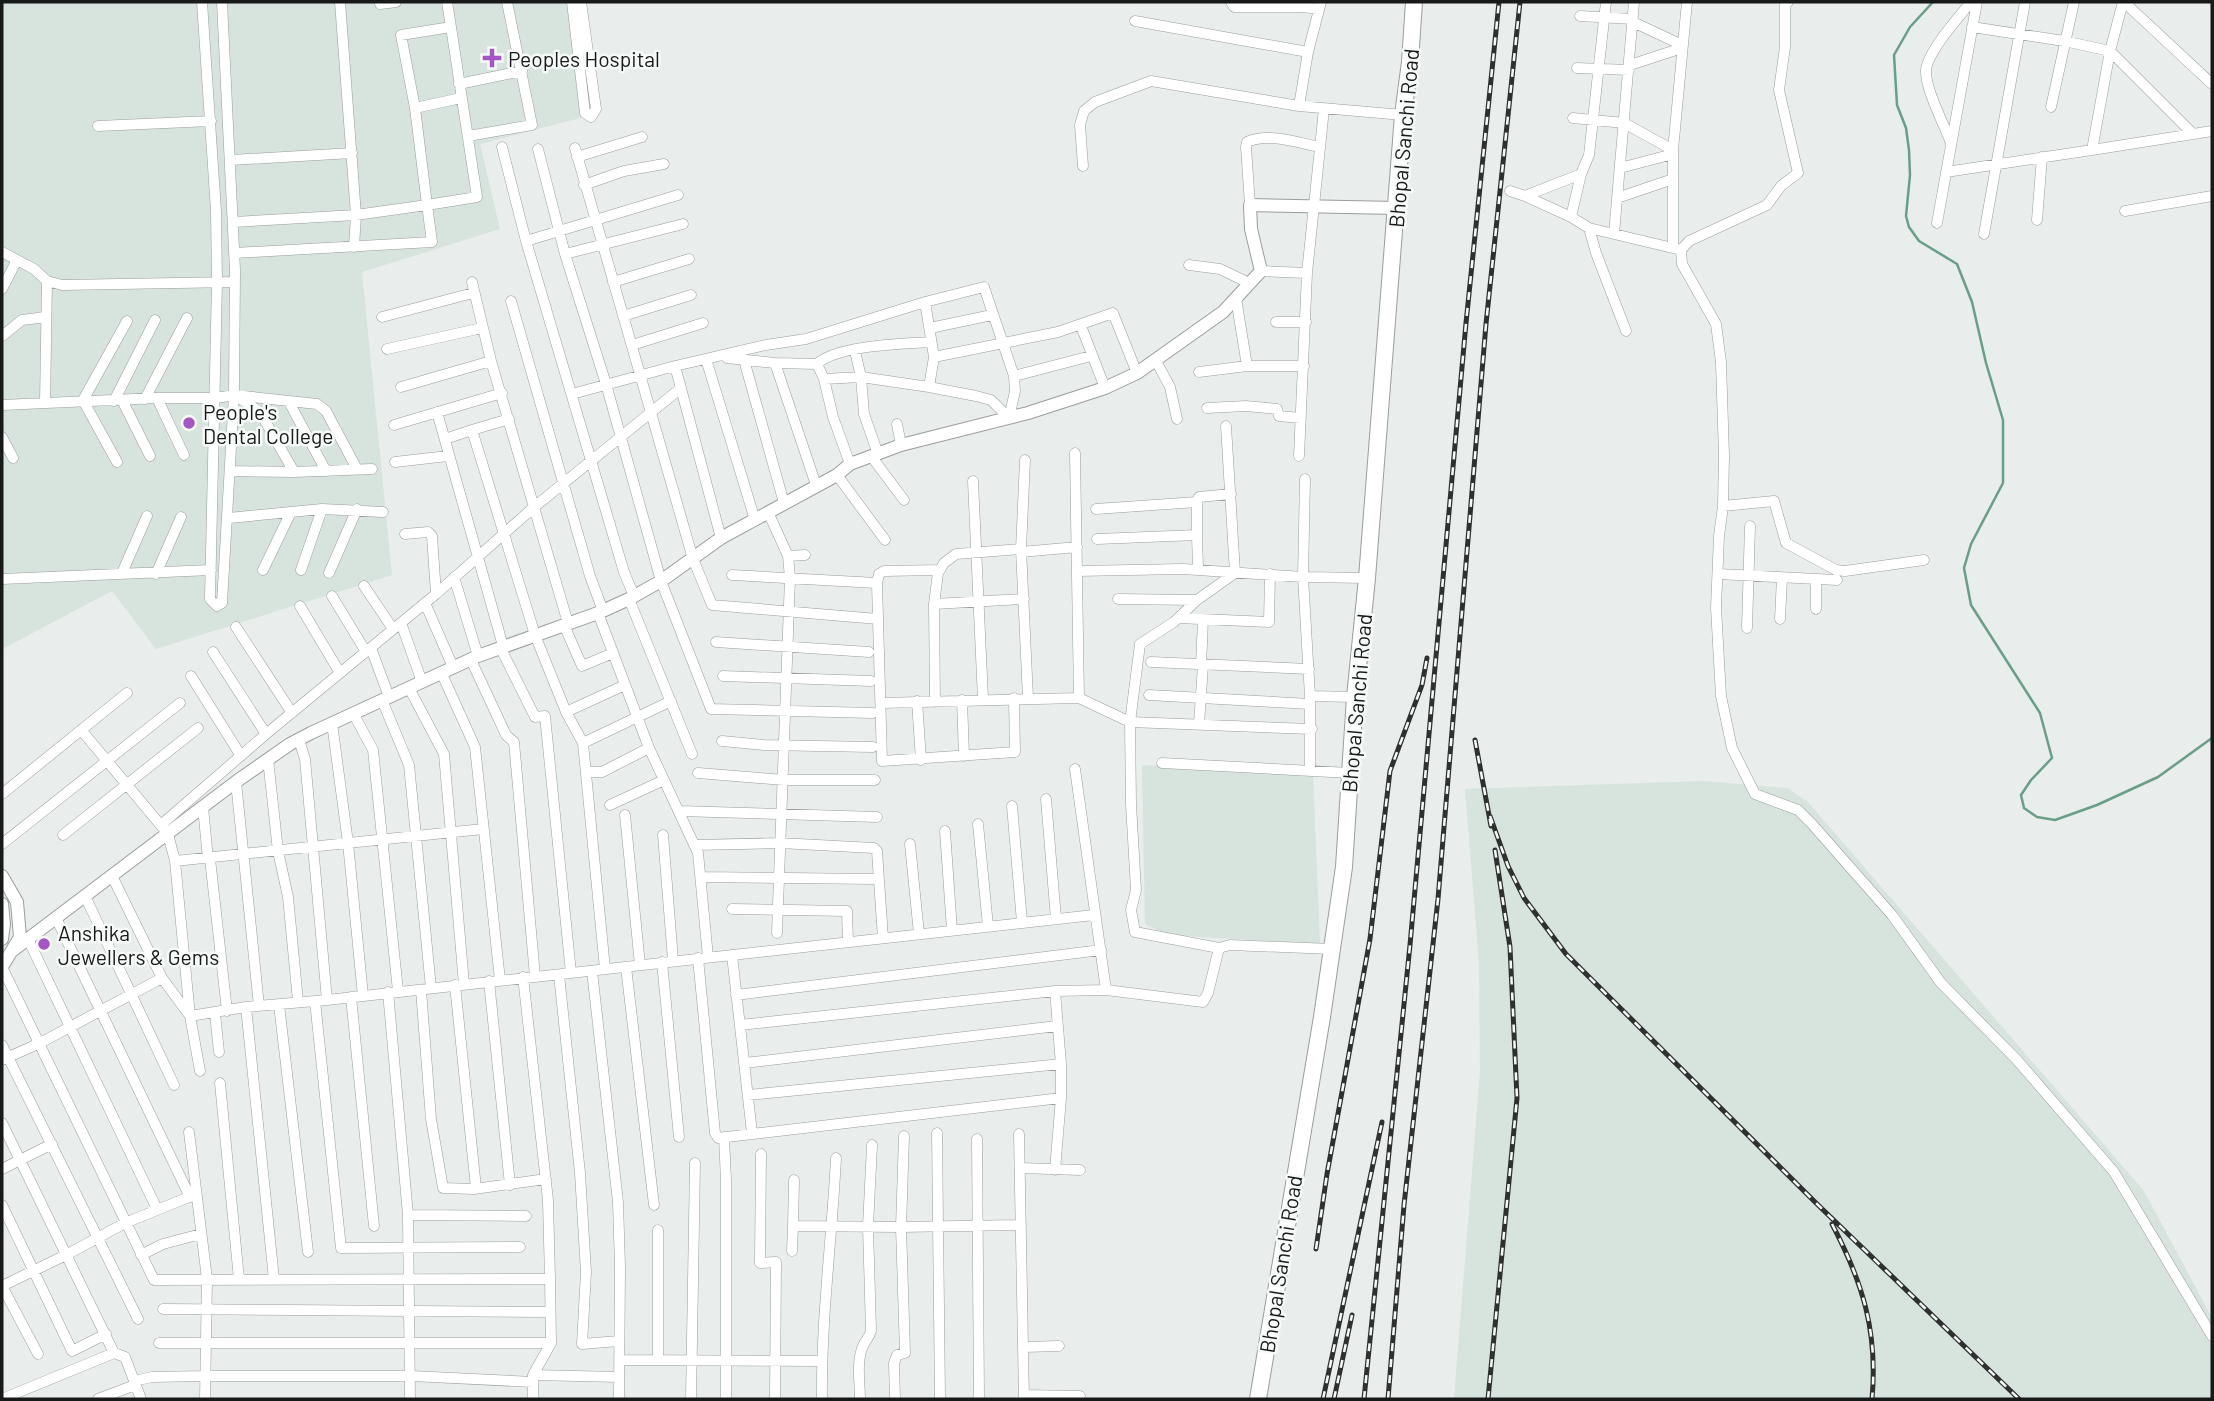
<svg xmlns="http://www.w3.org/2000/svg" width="2214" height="1401" font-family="Barlow,sans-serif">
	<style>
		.built { fill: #d7e3dd }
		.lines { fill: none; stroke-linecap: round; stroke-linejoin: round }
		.stream { stroke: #679f87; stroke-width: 2.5 }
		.minor-casing { stroke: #999d9b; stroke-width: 11 }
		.tertiary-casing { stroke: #999d9b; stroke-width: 14 }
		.primary-casing { stroke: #999d9b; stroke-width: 18 }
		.minor { stroke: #fff; stroke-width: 10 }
		.tertiary { stroke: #fff; stroke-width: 12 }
		.primary { stroke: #fff; stroke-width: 16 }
		.rail-casing { stroke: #2f3131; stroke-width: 5 }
		.rail { stroke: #f6faf8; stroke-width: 2.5; stroke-dasharray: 8; stroke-linecap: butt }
		.poi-dot { fill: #a655c5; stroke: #f6faf8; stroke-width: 2.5 }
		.labels { text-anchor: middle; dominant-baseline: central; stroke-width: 5; stroke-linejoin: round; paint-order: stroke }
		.poi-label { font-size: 21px; fill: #181919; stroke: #f6faf8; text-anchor: start }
		.street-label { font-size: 21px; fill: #181919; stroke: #f6faf8 }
	</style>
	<rect width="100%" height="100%" fill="#e9edeb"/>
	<path class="built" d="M2,2H571L592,115L480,144L500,229L362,272L392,575L156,649L112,591L2,649Z
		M1142,765L1313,774L1320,944L1168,935L1145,924Z
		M1703,781L1787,788L1808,802L2144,1191L2212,1318V1399H1454L1480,1071L1479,963L1465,789Z"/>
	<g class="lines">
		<path class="stream" d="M1933,2L1910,27L1894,55L1897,105L1906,128L1909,150L1910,175L1906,216L1909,227L1919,241L1957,264L1972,302L1986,363L2003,420V483L1971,544L1964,568L1971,605L2040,713L2052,758L2031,780L2021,795L2024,808L2037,817L2055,820L2097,805L2158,777L2212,738"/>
		<g class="minor-casing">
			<path id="minor" d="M202,2L216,211L217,282L210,599L217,606L222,603L234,395L235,270L222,2
				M340,2L356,215L354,247
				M447,2L451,27L401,35L415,108L427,205L477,197L451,27
				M572,2L585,113L591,117L596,109L581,2
				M1231,2L1234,7H1303L1319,9
				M1788,2L1785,5V47L1779,90L1798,173L1781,186L1767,205L1689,241L1681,250L1682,264L1716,324L1721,362L1724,456L1723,506L1719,536L1716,608L1721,696L1732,748L1755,794L1798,810L1812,824L1892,915L1941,983L2017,1060L2114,1172L2212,1336
				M2123,2L2110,51L2092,150L2212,131
				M2124,2L2212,84
				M380,4L396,2
				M1580,16L1633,19
				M1135,21L1308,52
				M1633,22L1682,45
				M1972,27L2064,41L2110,51L2193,134
				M1630,65L1682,48
				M1577,68L1629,70
				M459,84L522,71
				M1299,106L1308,52L1321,2
				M2051,107L2074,2
				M415,108L461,98
				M1573,118L1624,123L1673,150
				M98,126L211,121
				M468,136L532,125L507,2
				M1951,143C1944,124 1925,89 1926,70C1928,51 1959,17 1971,2
				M502,147L526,241L624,572L634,596
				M575,148L693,559L712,605L878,619
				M538,149L565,254L606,384L661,581L711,709L873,713
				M577,157L642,137
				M231,160L352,153
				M1083,166L1080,125L1084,111L1095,102L1151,81L1299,106L1403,115
				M1620,168L1673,154
				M1946,172L2092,150
				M584,185L624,171L664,164
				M1510,191L1525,196L1571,217L1589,228L1677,249
				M1525,196L1581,174
				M1617,198L1673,179
				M1250,205L1246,147L1247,142C1267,132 1299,143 1319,147
				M2125,211L2212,196
				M1571,217L1581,174L1589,155L1606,2
				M2037,220L2042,157
				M234,222L356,215L427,205L432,242L234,253
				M1937,223L1977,2
				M1589,228L1596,253L1626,331
				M1614,234L1634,2
				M1984,234L2025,2
				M526,241L678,195
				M1673,248V150L1687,2
				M2,252L34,269L47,281L62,285L235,282
				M565,254L683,224
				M1189,265L1220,269L1249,283
				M1261,271L1307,273
				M472,282L491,361L568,623
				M613,282L689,259
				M2,289L17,260
				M1236,298L1247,366
				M511,301L590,576L603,611
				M925,302L934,357L929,387
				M623,316L691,295
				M382,317L473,293
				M1276,322H1306
				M1081,326L1105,388
				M930,328L992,315
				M2,336L22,320L46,317
				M632,345L703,323
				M387,349L482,328
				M855,351L861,377L864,414L878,454
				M934,357L1058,332L1113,313L1137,373
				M727,358L775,363L817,364L824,379L861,377L929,387L976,396L991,400L1009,418
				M706,359L755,520
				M744,360L784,503
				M1156,361L1170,387L1177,419
				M775,363L816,485
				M817,364C837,345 903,344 931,342
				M675,366L721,538
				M1199,372L1247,366H1304
				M824,379L833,417L850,464
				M401,387L491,361
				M572,394L675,366L766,345L806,339L925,302L984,287L1014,376
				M238,397L260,412L294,472
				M157,398L184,455
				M145,399L187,318
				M122,400L150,456
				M114,401L155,320
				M82,402L127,321
				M84,402L117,462
				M289,402L326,471
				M45,403L47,281
				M2,405L157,398H216L234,395L317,404L326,411L357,469
				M1207,408L1246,406L1277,409L1279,416L1300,418
				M437,412L503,646
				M1009,418L1015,391L1014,376L1091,356
				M897,424L901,445
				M394,425L502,393
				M472,430L509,419
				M2,437L13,458
				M445,439L472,430L535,635L566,712L583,743L605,969
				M1075,453L1079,698
				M871,456L904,500
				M1299,456L1307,273L1324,109
				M1025,460L1021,549L1028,698
				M395,462L448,456
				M230,471L294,472L372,469
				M837,475L885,540
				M1305,479L1303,577L1310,696V771
				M973,481L983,699
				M1197,502L1199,497L1231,494
				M1723,506L1774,501L1786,543L1836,570L1845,571L1924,560
				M1096,509L1197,502V535
				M768,512L788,556L790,578L777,933
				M229,518L322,509L383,512
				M405,534L428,532L432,536L436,594
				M1097,539L1197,535L1198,569
				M1021,552L1077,547
				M788,556L805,555
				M263,570L291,512
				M301,570L322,509
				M939,570L884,571L879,574L877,583L882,761L1015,752L1014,698
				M1077,571L1183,569L1303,577L1367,578
				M122,573L147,516
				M329,573L357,509
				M156,574L181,517
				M1718,574L1837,580
				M732,575L877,583
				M454,577L478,656
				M2,579L211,570
				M364,586L393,629
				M332,596L366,652
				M629,599L692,754
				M1118,599L1197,600L1235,573L1226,426
				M1197,600L1174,622L1140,644L1130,722L1131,804L1136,890L1131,910L1135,932L1219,948
				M425,603L453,667
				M934,604L1024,599
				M300,606L340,673
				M1816,609V579
				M598,613L649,748L698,853L708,957
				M1178,618L1269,622L1270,574
				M1780,619L1782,578
				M401,623L422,682
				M564,625L582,666L613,653
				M236,627L292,713
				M1747,628L1750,526
				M716,642L869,652
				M500,647L535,717L545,716L571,973
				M371,648L389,697
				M213,652L266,734
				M471,660L506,735L514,742L535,976
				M1151,662L1309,669
				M1201,665L1203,620
				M441,672L475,747L500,980
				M191,676L241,756
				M723,676L871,681
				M409,688L444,754L464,984
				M1149,695L1310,704
				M1310,696L1355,697
				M382,700L409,765L431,988
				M962,700L964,756
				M917,701L921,760
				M935,702L934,604L938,573L944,563L956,554L1021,549
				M881,703L1079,698L1130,722L1312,729
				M566,712L625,685
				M353,713L373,750L398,991
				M332,723L348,843L363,996
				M1199,724L1203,665
				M82,731L168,834L175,861L190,1016L200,1071
				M299,740L305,759L327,1000
				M722,741L764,745L873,747
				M583,743L671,701
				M268,759L278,851L288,897L298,1001
				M1162,763L1350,773
				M1075,769L1106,990
				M586,772H602L649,748
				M698,773L784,780H875
				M236,782L259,1006
				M2,794L127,693
				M1046,799L1056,919
				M610,805L664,780
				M1012,806L1022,922
				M203,807L208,859
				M679,811L877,817
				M625,815L640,965
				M162,824L266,734L436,594L533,508L681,388
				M978,824L988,926
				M945,831L952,930
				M63,835L198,728
				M663,835L673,960
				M2,844L180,703
				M910,844L919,934
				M695,845L780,843L874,848L877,851L883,938
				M210,859L227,1011
				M175,861L483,829
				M112,876L162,978L190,1016L246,1007L327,1000L1094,915
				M702,877L878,879
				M85,896L174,1085
				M732,909L847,911L848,942
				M56,918L190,1197
				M28,939L157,1209
				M732,955L752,1133
				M698,958L715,1133L718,1138L1061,1098V1064L1055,991L1106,990L1203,1002L1208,993L1219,948L1230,945L1332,949
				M662,962L679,1137
				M2,967L154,1280L550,1279
				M626,967L654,1205
				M592,971L618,1202L620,1267L619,1399
				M559,975L580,1173L586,1272L582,1344L619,1341
				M523,977L548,1200L550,1279L551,1343L533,1375V1399
				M489,981L510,1185
				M455,985L476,1188
				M421,990L431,1119L443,1188L474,1189L546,1179
				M388,992L408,1215L410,1399
				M736,995L1101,950
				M351,997L374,1226
				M315,1001L341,1248L520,1247
				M279,1005L308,1252
				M246,1007L274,1279
				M215,1013L219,1052
				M740,1025L1055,991
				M2,1045L138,1319
				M2,1060L40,1043L162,978
				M745,1063L1057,1026
				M220,1083L239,1279
				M748,1095L1061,1064
				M2,1123L114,1353L125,1357L141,1399
				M189,1132L207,1279L205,1399
				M937,1133L940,1399
				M1019,1134L1024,1399
				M724,1137L726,1180V1399
				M977,1139L979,1399
				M761,1154L760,1263L776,1262L775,1399
				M1020,1168L1080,1170
				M2,1169L52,1144
				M1055,1170L1061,1098
				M2,1205L72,1351L106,1334
				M408,1215L526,1216
				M793,1226L794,1180
				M792,1251L793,1226L901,1227L1021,1225
				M141,1255L163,1244L201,1234
				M2,1286L66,1255L125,1223L194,1195
				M2,1286L38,1354
				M163,1309L550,1312
				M159,1343H551
				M1024,1347L1059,1346
				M619,1360L822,1361
				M658,1360V1230
				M533,1375L619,1377
				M134,1381L152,1377L205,1376H411L533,1382
				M1024,1395L1080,1396
				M2,1399L114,1353
				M98,1399L135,1385
				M691,1399L695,1163
				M822,1399C821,1319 832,1238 836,1158
				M860,1399C860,1384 856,1361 863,1346C865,1341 869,1338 871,1331L868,1226L872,1145
				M895,1399L894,1363L897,1355L905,1353L901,1227L904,1136"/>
		</g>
		<g class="tertiary-casing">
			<path id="tertiary" d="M2,876L17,902L20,937L2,967
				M2,904L4,924L2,939
				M12,951L237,781L290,744L311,733L478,656L598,613L629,599L661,581L721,538L837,475L850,464L901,445L1028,413L1105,388L1137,373L1223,312L1261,271L1251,229L1250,205L1397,208"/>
		</g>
		<g class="primary-casing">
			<path id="primary" d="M1258,1399L1322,1017L1344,867L1355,697L1367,578L1403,115L1410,62L1414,2"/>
		</g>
		<use href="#minor" class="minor"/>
		<use href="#tertiary" class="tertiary"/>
		<use href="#primary" class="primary"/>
		<g class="rail-casing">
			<path id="rail" d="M1475,740L1491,826
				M1490,816L1508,866L1524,898L1566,954L1816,1203L2019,1399
				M1832,1224C1863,1283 1878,1332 1872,1399
				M1316,1249L1327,1174L1370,939L1390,771L1422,685L1427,658
				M1323,1399L1382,1122
				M1334,1399L1352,1315
				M1364,1399L1410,945L1466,323L1499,2
				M1388,1399L1404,1205L1438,899L1486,324L1520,2
				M1488,1399L1517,1098L1510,947L1495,850"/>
		</g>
		<use href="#rail" class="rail"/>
	</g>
	<g class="poi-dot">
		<path d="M488.5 47.5h7v7h7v7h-7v7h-7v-7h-7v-7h7z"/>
		<circle cx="189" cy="423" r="7"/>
		<circle cx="44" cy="944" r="7"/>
	</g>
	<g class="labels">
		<g class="poi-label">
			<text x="508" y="58">Peoples Hospital</text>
			<text x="203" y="411">People's<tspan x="203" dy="24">Dental College</tspan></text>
			<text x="58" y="932">Anshika<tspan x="58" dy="24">Jewellers &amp; Gems</tspan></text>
		</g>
		<g class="street-label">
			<text transform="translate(1403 138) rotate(-85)">Bhopal Sanchi Road</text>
			<text transform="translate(1356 703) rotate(-85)">Bhopal Sanchi Road</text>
			<text transform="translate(1280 1264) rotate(-81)">Bhopal Sanchi Road</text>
		</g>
	</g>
	<rect width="2214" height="1401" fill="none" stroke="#181919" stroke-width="7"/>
</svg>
